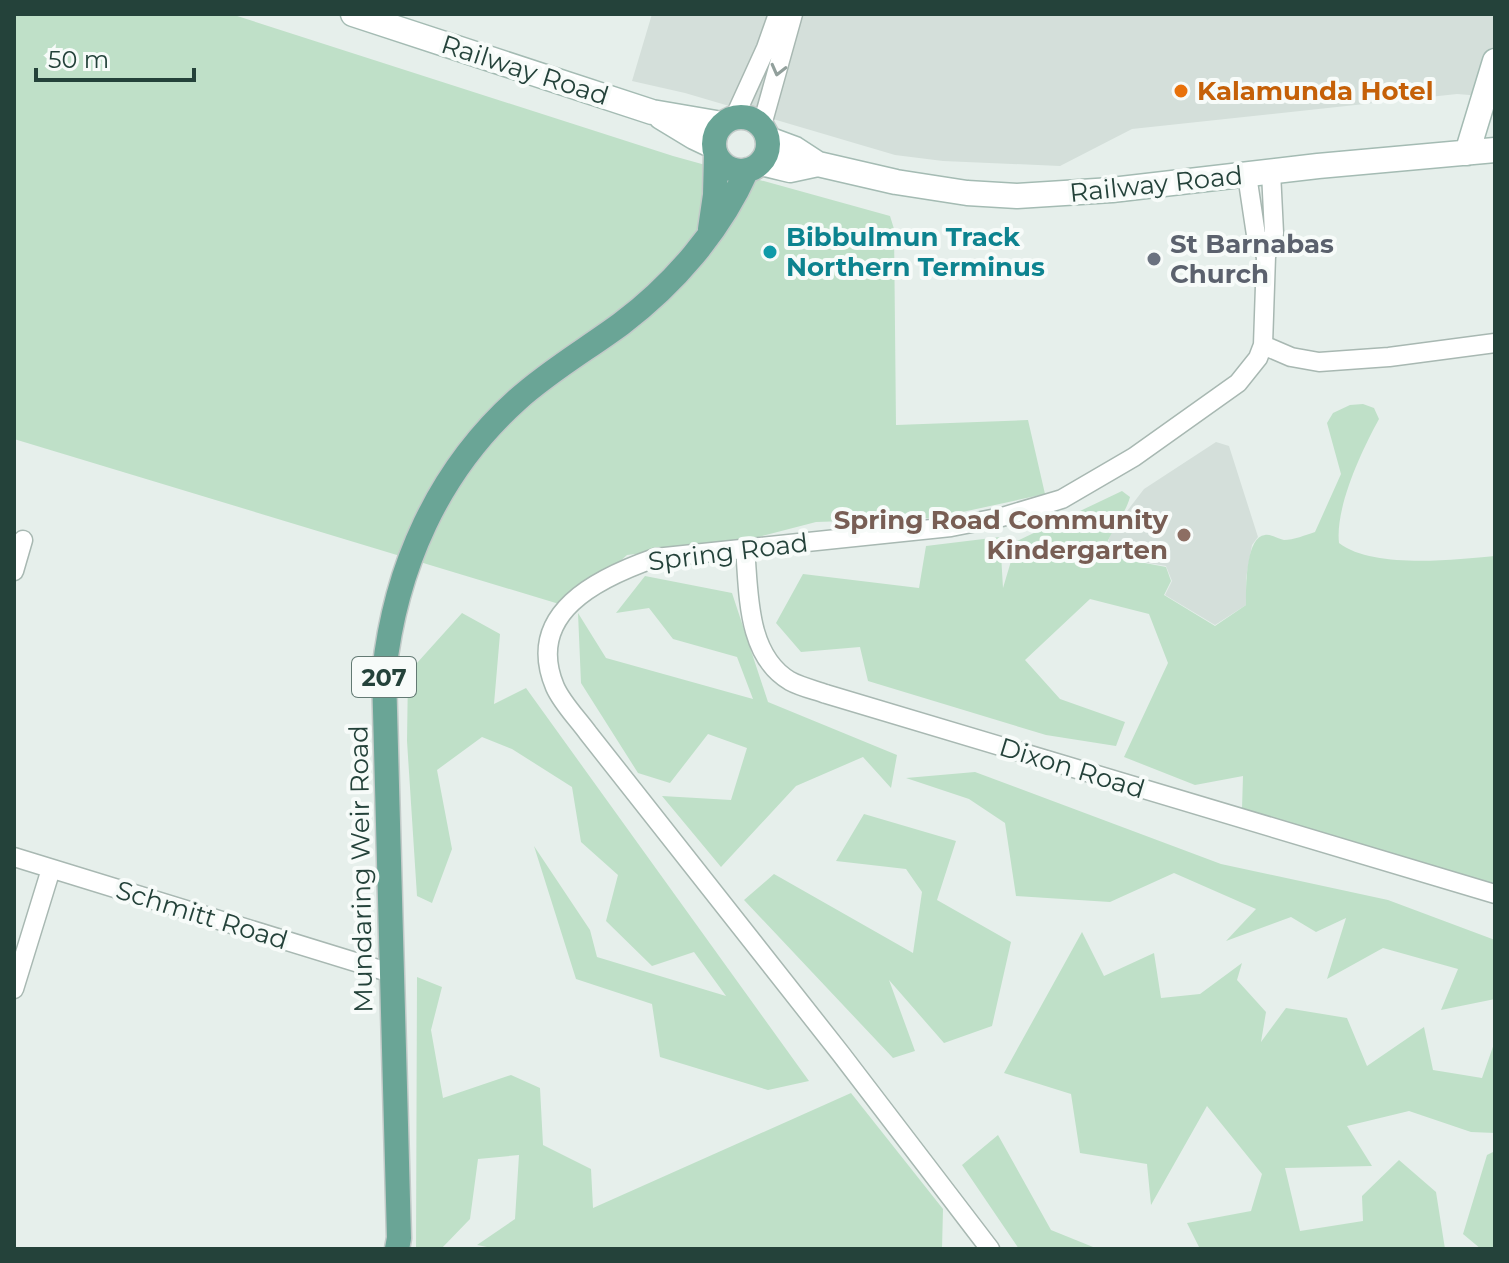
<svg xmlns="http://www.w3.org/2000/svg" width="1509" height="1263" font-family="Montserrat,sans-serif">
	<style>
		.built { fill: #d4dfda }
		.green { fill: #bfe0c8 }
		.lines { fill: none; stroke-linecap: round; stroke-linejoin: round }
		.street-casing { stroke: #a8b8b2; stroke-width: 21 }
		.secondary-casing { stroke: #a4bbb3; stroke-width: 27 }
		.primary-casing { stroke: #c2cac8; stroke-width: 27 }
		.street { stroke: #fff; stroke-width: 18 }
		.secondary { stroke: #fff; stroke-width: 24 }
		.primary { stroke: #6aa596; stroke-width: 24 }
		.oneway { stroke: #92a09c }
		.food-dot { fill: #e8710a; stroke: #f7fbf9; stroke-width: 3 }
		.culture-dot { fill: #0f9aa8; stroke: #f7fbf9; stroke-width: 3 }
		.worship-dot { fill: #6b7280; stroke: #f7fbf9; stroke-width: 3 }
		.education-dot { fill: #8d6e63; stroke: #f7fbf9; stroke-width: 3 }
		.labels { text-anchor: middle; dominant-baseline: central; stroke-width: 8; stroke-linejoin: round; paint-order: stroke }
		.shield { fill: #f7fbf9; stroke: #637a73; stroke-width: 2 }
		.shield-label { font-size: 24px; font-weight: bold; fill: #24423a }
		.street-label { font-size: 26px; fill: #24423a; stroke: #f7fbf9 }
		.food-label { font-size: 26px; font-weight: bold; fill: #c56008; stroke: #f7fbf9; text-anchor: start }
		.culture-label { font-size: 26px; font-weight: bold; fill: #0d838f; stroke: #f7fbf9; text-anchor: start }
		.worship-label { font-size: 26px; font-weight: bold; fill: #5b616d; stroke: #f7fbf9; text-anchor: start }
		.education-label { font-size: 26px; font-weight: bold; fill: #785e54; stroke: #f7fbf9; text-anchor: end }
	</style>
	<rect width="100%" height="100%" fill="#e6efeb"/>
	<path class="built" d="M652,14H1495V97L1457,94L1132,129L1060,166L943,161L895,155L685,93L632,81Z
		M1216,442L1229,446L1258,537L1252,545L1246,578V605L1215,625L1165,595L1172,581L1166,566L1113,557L1107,546L1111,532L1144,489Z"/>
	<path class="green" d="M14,14H231L673,156L890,216L894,229L896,425L1028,420L1045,494L935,518L816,522L743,541L627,555L569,607L14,439Z
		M1363,404L1374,408L1379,419C1362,450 1335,507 1339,543C1373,569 1453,560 1495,556V888L1242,809L1243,776L1195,785L1124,757L1168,663L1149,614L1090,599L1025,660L1060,699L1125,722L1116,746L1046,735L868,681L860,647L801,652L776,623L803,574L919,588L926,546L1000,537L1003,588L1017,541L1122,491L1130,497C1125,515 1112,528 1106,546L1113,557L1166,567L1171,581L1164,595L1215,626L1246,605C1246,590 1245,537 1265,535C1271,534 1278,539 1284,540C1293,540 1306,535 1315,532L1341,474L1327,423L1333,413L1350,405Z
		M645,576L732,593L768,702L897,755L891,788L863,757L796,786L721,867L662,796L731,800L747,748L708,734L670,783L638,773L581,683L578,613L606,658L753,699L737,657L673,639L649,608L616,613Z
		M462,613L500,634L494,704L526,688L809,1081L768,1090L660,1057L652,1004L576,979L534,846L590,930L597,957L726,996L694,952L652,966L606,921L618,875L581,842L572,787L512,749L482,737L437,770L452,849L432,903L417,896L407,741L408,673Z
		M975,772L1221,864L1388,900L1495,940V999L1441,1010L1458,969L1383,948L1327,979L1346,918L1316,932L1291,917L1226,941L1256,909L1174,873L1110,902L1016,896L1005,823L969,799L906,778Z
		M864,814L956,841L937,900L1011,942L992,1026L944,1043L889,980L915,1051L893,1058L744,900L774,874L913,953L922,892L906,869L836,861Z
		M1082,932L1104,976L1154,953L1161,998L1200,994L1242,963L1237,980L1266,1012L1261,1042L1286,1008L1347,1018L1367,1066L1424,1027L1433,1070L1482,1078L1495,1041V1133L1471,1132L1409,1111L1347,1126L1372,1166L1285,1168L1300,1231L1363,1221L1362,1196L1399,1160L1436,1192L1445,1249H1200L1187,1223L1251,1211L1262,1174L1207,1106L1151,1205L1147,1164L1080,1153L1071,1094L1004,1073Z
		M417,977L442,987L431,1030L443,1098L511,1075L540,1088L543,1145L591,1169L593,1208L851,1093L943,1209L942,1249H497L477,1245L515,1219L519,1155L478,1159L470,1219L441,1249H416Z
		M998,1135L1051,1230L1098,1249H1019L962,1165Z
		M1495,1151V1249H1481L1463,1234L1487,1155Z"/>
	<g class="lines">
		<g class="street-casing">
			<path id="street" d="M735,116L766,48L778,14
				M762,125L793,14
				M1247,175L1256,235L1266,256
				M1263,345L1291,357L1319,362L1389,357L1495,343
				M745,548C749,592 746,655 790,681C801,687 815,690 826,694L1495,894
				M14,571L23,540
				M14,857L391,973
				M14,989L51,869
				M990,1249L841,1054L588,733C577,718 562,703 555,687C524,613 598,578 655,558L951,527L1002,517L1062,499L1134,457L1238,383L1258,358L1263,345L1266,256L1274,233L1271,172"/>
		</g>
		<g class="secondary-casing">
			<path id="secondary" d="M353,14L652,112L722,124
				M661,117L694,137L713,146
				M768,139L795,149L818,164L896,182L967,193L1017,196L1112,190L1318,166L1495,150
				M1467,153L1495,61
				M761,163L790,170L818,164"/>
		</g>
		<g class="primary-casing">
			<path id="primary" d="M714 144a27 27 0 1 1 54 0a27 27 0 1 1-54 0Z
				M710,229L715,195L716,156
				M397,1249L399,1238L384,673C395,568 438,471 517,400C549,371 587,349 621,324C674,284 720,231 747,170"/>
		</g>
		<use href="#street" class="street"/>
		<use href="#secondary" class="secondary"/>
		<use href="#primary" class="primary"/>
	</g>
	<defs><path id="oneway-chevron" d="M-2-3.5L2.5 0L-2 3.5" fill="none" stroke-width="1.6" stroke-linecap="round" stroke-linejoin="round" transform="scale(2)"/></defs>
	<use class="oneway" href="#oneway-chevron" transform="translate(778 70) rotate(104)"/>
	<circle class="food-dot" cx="1181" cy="91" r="8"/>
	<circle class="culture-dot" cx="770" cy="252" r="8"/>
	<circle class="worship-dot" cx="1154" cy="259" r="8"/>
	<circle class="education-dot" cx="1184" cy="535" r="8"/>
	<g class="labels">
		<rect class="shield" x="352" y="657" width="64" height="40" rx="6"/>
		<g class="shield-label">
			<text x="384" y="677">207</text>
		</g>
		<g class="street-label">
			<text transform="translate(525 70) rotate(18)">Railway Road</text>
			<text transform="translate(1156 184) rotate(-6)">Railway Road</text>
			<text transform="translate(728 552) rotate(-7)">Spring Road</text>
			<text transform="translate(1072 768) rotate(17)">Dixon Road</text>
			<text transform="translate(361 869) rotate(-91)">Mundaring Weir Road</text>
			<text transform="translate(202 915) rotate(17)">Schmitt Road</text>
		</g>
		<g class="food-label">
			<text x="1197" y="91">Kalamunda Hotel</text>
		</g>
		<g class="culture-label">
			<text x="786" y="237">Bibbulmun Track<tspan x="786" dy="30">Northern Terminus</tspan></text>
		</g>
		<g class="worship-label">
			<text x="1170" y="244">St Barnabas<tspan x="1170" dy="30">Church</tspan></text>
		</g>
		<g class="education-label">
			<text x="1168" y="520">Spring Road Community<tspan x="1168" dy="30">Kindergarten</tspan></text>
		</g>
	</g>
	<rect width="1509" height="1263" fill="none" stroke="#24423a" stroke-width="32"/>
	<path d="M36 68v12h158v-12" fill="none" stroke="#24423a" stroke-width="4"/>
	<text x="48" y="68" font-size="24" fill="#24423a" stroke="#f7fbf9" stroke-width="6" paint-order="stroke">50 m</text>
</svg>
